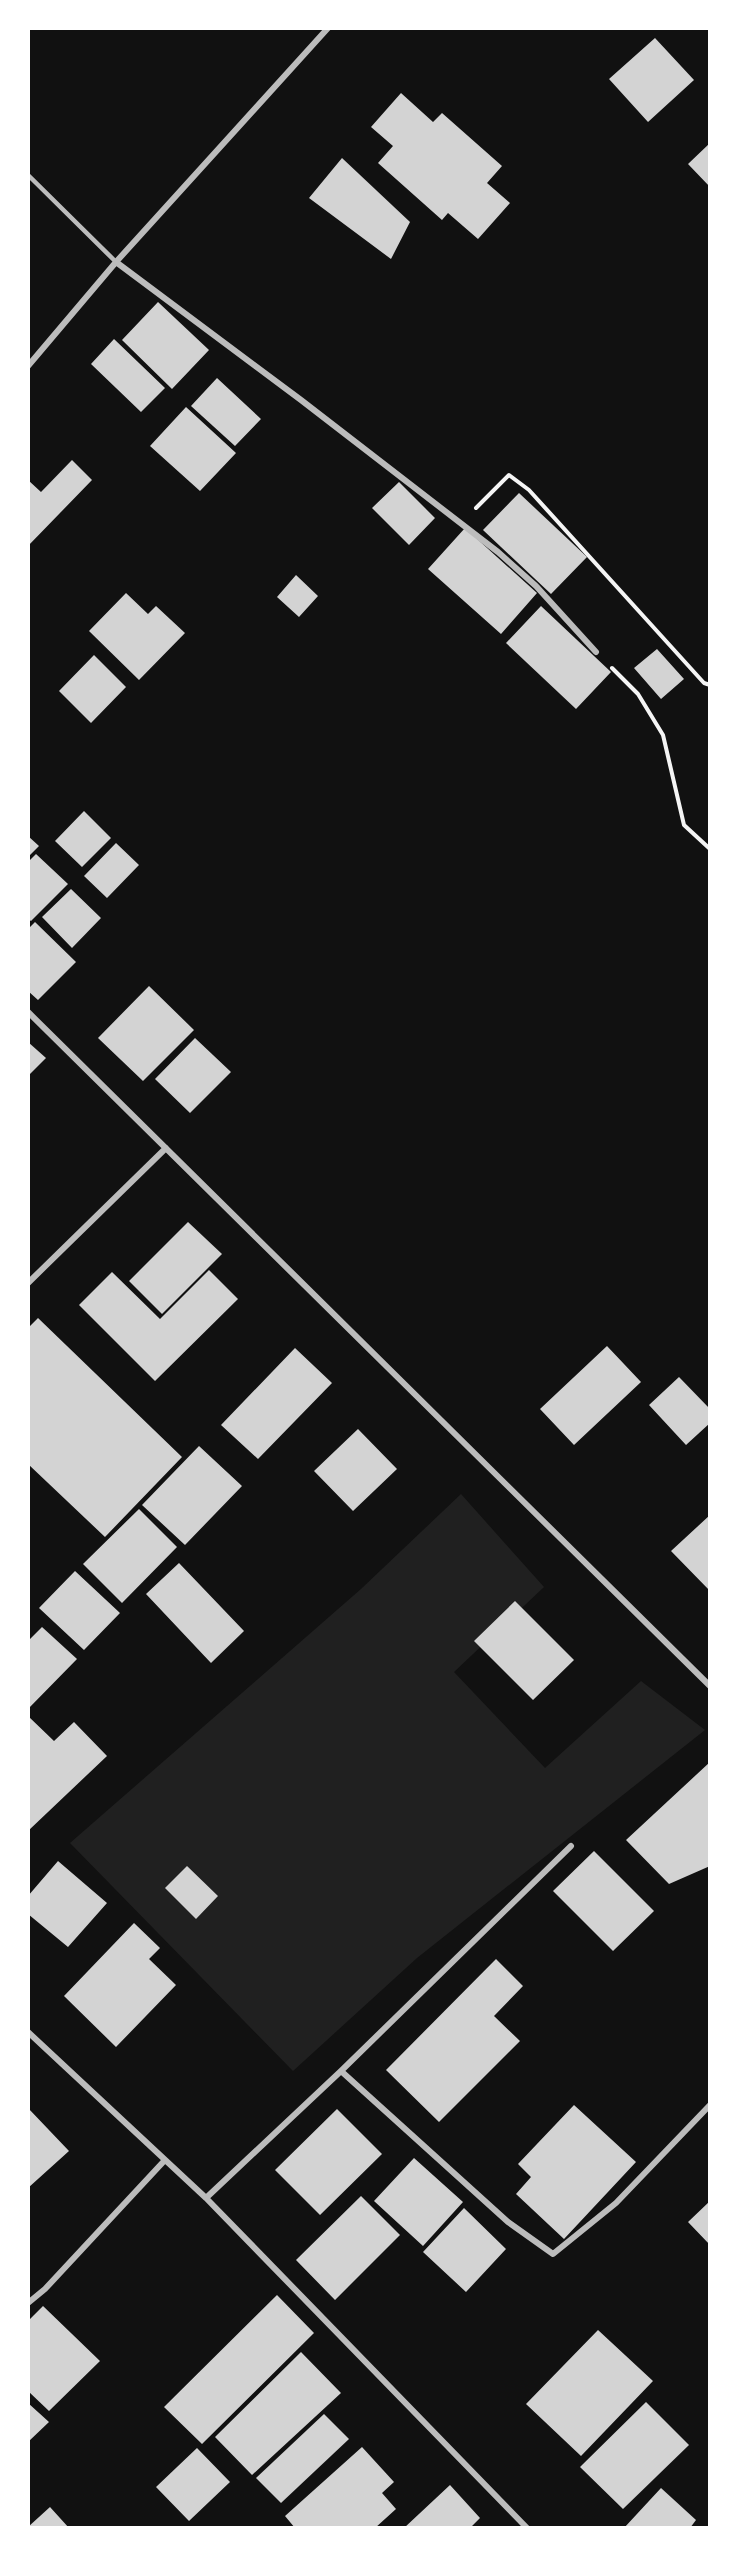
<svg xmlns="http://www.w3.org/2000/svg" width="738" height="2556" font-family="'Fira Sans',sans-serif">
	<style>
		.green { fill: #202020 }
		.building { fill: #d3d3d3 }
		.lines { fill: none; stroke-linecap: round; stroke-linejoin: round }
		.path { stroke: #f5f5f5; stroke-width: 4 }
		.service { stroke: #bcbcbc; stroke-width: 4.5 }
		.minor { stroke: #bcbcbc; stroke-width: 6 }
	</style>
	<rect width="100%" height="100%" fill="#111"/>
	<path class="green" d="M461,1494L544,1587L454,1672L545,1768L641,1681L705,1730L417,1958L293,2071L70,1843L361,1589Z"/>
	<path class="building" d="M655,38L694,80L648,122L609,79Z
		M401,93L433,122L442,113L502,166L487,183L510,203L478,239L448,213L442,220L378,163L393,146L371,127Z
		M710,143V187L688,164Z
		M342,158L410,222L391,259L309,198Z
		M158,302L209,350L172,389L122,340Z
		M114,339L165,388L141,412L91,364Z
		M217,378L261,419L235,446L191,406Z
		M186,407L236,453L200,491L150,446Z
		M72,460L92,480L28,546V480L41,492Z
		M399,482L435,518L409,545L372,508Z
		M519,493L587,557L551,594L483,530Z
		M465,528L537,593L501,634L428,569Z
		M296,575L318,596L299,617L277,597Z
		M126,593L148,614L156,606L185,633L139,680L89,631Z
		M541,606L611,672L576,709L506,643Z
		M657,649L684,679L661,699L634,668Z
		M94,655L126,687L91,723L59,691Z
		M84,811L111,838L82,867L55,841Z
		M28,836L39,846L28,857Z
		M116,843L139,865L107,898L84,876Z
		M36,854L68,884L31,921L28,919V862Z
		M71,889L101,918L72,948L42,917Z
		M35,922L76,962L38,1000L28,991V929Z
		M149,986L194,1030L143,1081L98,1038Z
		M195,1038L231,1072L190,1113L155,1079Z
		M28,1042L46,1058L28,1076Z
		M188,1222L222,1254L162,1314L129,1281Z
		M209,1270L238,1299L155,1381L79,1305L112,1272L160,1319Z
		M38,1318L182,1457L105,1537L28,1464V1328Z
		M607,1346L641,1382L574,1445L540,1409Z
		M295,1348L332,1383L258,1459L221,1425Z
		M679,1377L710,1409V1423L686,1445L649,1405Z
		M358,1429L397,1469L353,1511L314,1471Z
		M199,1446L242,1486L185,1545L142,1505Z
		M139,1509L177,1547L122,1603L83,1564Z
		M710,1515V1591L671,1551Z
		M179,1563L244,1631L211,1663L146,1594Z
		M75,1571L120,1613L84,1650L39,1608Z
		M515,1601L574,1660L533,1700L474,1641Z
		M42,1627L77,1659L28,1709V1641Z
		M28,1716L54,1741L74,1722L107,1756L28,1831Z
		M710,1762V1866L669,1884L626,1840Z
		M594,1851L654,1911L613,1951L553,1891Z
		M58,1861L107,1903L68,1947L28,1914V1896Z
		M187,1866L218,1896L196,1919L165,1888Z
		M134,1923L160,1948L149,1959L176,1985L116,2047L64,1996Z
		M496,1959L523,1986L494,2016L520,2041L439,2122L386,2070Z
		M574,2105L636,2162L564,2239L516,2194L531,2177L518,2164Z
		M28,2108L69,2151L28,2188Z
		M337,2109L382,2154L320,2215L275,2170Z
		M414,2158L463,2202L423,2246L374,2201Z
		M361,2196L400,2235L335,2300L296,2260Z
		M710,2201V2245L688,2222Z
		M464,2208L506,2249L466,2292L423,2252Z
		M277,2295L314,2333L202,2444L164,2407Z
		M43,2306L100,2361L49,2411L28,2391V2321Z
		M598,2330L653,2381L581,2456L526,2404Z
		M301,2352L341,2393L252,2475L215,2437Z
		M646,2402L689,2445L623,2509L580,2467Z
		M28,2403L49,2422L28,2442Z
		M324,2414L349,2439L281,2503L256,2478Z
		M362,2447L394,2482L382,2493L396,2509L375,2528H295L285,2516Z
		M197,2448L230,2482L189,2521L156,2487Z
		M450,2485L480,2518L470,2528H404Z
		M661,2488L696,2520L690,2528H624Z
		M50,2507L69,2528H28V2527Z"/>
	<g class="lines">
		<path class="path" d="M476,508L509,475L529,490L704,683L710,685
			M612,668L638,694L663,735L684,825L710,849"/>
		<path class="service" d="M28,175L116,262"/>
		<path class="minor" d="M116,262L301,400L498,552L536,586L596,652
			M28,366L116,262L328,28
			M28,1012L710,1686
			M28,1283L166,1148
			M28,2032L206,2198L527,2528
			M341,2071L508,2222L553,2254L616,2203L710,2105
			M206,2198L341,2071L571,1846
			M28,2303L45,2289L165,2160"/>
	</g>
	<rect width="738" height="2556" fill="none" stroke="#ffffff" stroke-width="60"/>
</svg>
